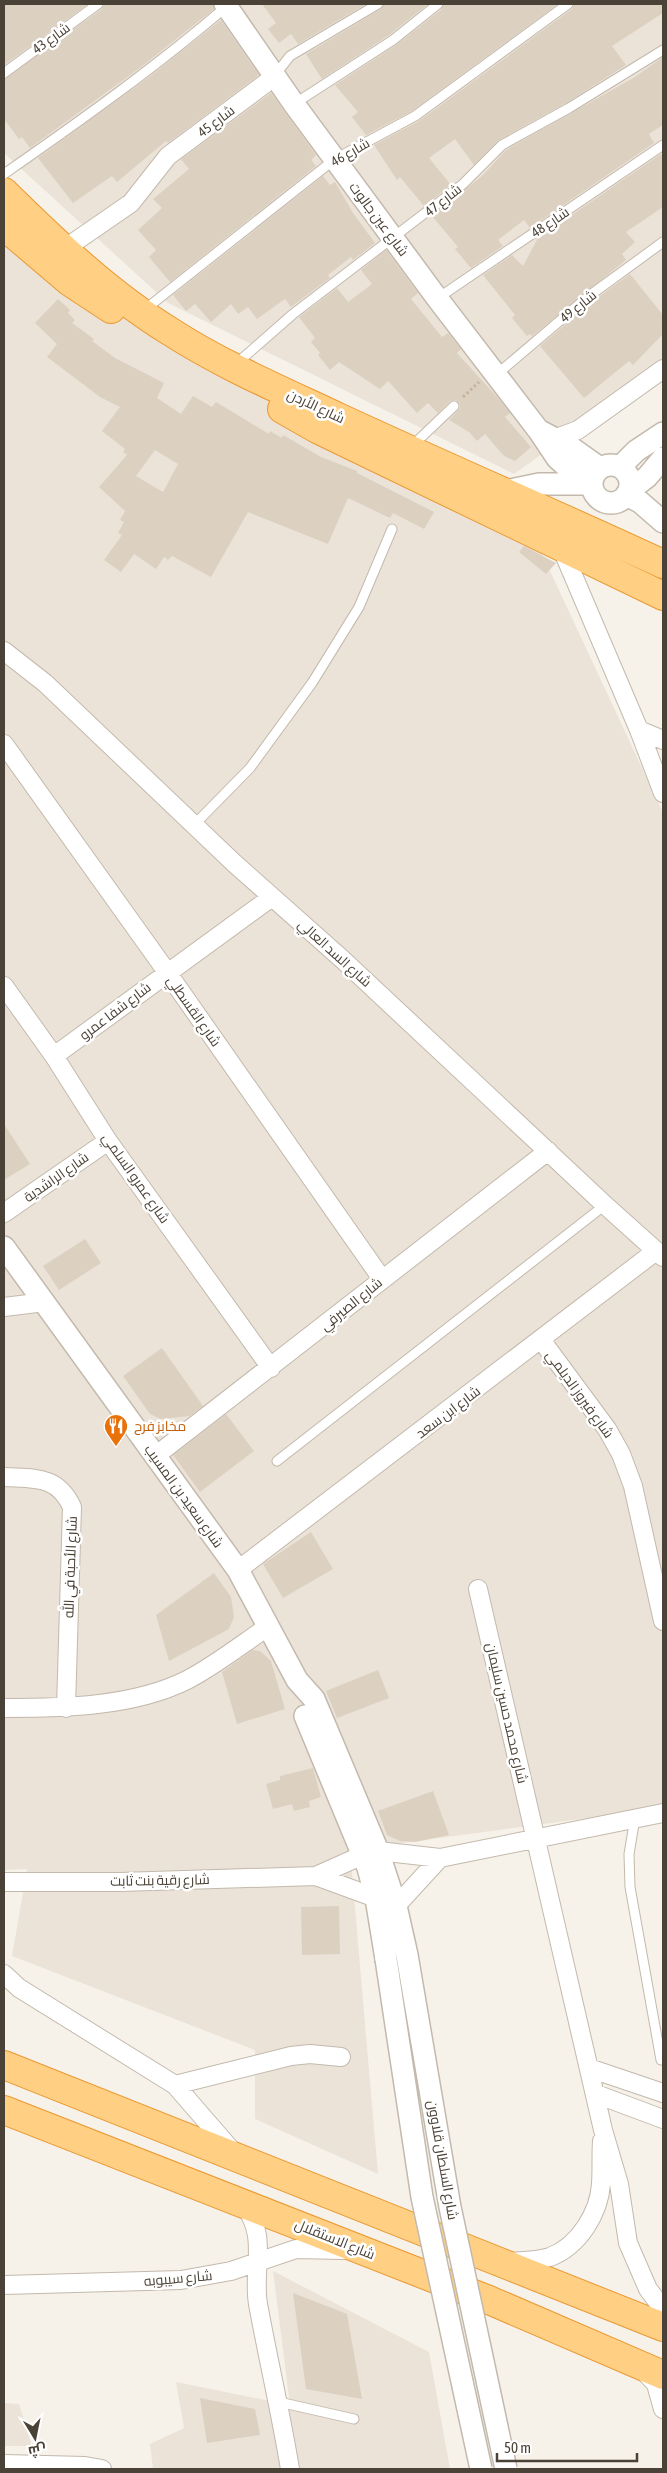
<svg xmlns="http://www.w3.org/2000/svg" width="667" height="2473" font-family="'Asap Condensed',Cairo,sans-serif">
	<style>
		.residential { fill: #ebe3d8 }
		.building { fill: #dcd0c1; fill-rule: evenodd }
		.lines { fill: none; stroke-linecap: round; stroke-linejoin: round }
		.service-casing { stroke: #c3b9ac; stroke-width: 11 }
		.minor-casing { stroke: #c3b9ac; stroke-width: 20 }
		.tertiary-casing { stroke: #c3b9ac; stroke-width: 24 }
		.trunk-casing { stroke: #eb9830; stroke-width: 30 }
		.path { stroke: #c6b49c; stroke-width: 3; stroke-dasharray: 2.5 2.5; stroke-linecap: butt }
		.service { stroke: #fff; stroke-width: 9 }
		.minor { stroke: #fff; stroke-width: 18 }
		.tertiary { stroke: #fff; stroke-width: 21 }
		.trunk { stroke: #ffcf84; stroke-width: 28 }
		.tertiary-bridge-casing { stroke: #c3b9ac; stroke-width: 24; stroke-linecap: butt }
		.tertiary-bridge { stroke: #fff; stroke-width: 21 }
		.labels { text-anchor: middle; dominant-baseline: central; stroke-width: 5; stroke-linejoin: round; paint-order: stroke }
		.street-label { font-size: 14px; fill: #4b4237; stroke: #fff }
		.food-label { font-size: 14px; fill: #c56008; stroke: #fff; text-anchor: start }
	</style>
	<rect width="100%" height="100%" fill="#f6f2ea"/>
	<path class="residential" d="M4,4H663V368L514,474L168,303L4,153Z
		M4,205L202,346L515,496L663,813V1808L350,1850L378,2174L255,2119V2050L12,1956L27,1869L4,1870Z
		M273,2271L429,2352L450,2469H153L150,2444L184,2428L176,2382L290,2405Z
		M4,2403L19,2404L32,2446H4Z"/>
	<path class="building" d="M4,4H88L4,65Z
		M104,4H213L214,9L141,67L30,148L22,137L19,139L4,119V79L102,9Z
		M262,4H366L298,44L291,34L279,43L268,29L276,23Z
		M384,4H428L389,35L322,79L306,54L381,9Z
		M444,4H558L412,111L366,135L352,117L358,112L335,85L396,45L442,9Z
		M574,4H663V13L612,46L626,65L566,103L499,140L474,165L455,139L429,158L451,185L424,206L400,177L397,180L374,145L419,121L572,9Z
		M221,20L259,75L168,143L166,141L117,182L112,176L73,203L38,158L149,77Z
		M663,57V125L649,134L654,143L530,228L524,220L498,240L503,246L471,268L455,249L458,247L432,216L482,176L506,150L635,77Z
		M271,93L316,155L311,160L316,166L170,282L149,257L156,250L138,230L162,208L153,199L189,169L181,159Z
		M661,154L663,156V207L626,232L635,242L622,254L626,260L532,336L530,334L527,336L512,318L515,315L483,275L512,255L523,266L538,238Z
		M323,176L330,185L335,182L353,213L375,243L353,260L351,257L328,275L330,278L291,307L285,299L257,319L248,307L238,314L231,304L211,322L195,304L186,311L173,295Z
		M386,250L418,293L411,299L442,337L448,333L461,349L457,353L498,398L510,413L505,417L531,447L515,461L504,456L485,434L477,441L469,432L449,420L460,408V404L456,400L450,401L438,413L428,403L417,413L388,381L380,389L339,362L330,370L318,355L320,353L311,342L315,338L299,317L337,288L348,302L372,284L361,270Z
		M630,274L663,315V334L633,365L629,361L584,398L540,346L593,301Z
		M58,299L70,310L68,313L75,320L72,323L94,339L92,341L115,358L164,383L157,398L181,414L193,396L212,407L216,402L269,434L270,431L282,438L283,435L321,457L357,471V473L434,512L424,529L393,513L390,518L348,498L328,544L248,512L211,577L172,556L168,560L164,557L156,569L134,554L121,572L104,560L122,535L118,533L124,522L120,520L125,511L99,487L127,455L123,452L125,449L102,431L120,407L100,397L47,357L57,344L35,323ZM155,450L178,464L163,492L136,476Z
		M524,546L556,563L546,574L519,552Z
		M4,1124L30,1164L4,1180Z
		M85,1239L101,1263L59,1290L43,1266Z
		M162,1348L203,1406L189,1416L161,1419L150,1414L123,1376Z
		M226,1414L254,1451L200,1492L173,1455Z
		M311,1532L333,1569L283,1598L263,1564Z
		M214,1573L231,1597L234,1617L229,1629L169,1661L156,1615Z
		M253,1650L260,1651L271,1661L285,1709L237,1724L222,1672Z
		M378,1670L389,1698L337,1718L326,1691Z
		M313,1768L321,1797L309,1801L310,1807L294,1811L292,1804L273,1809L266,1784L280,1780V1776Z
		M433,1791L449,1835L415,1842L400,1841L387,1835L378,1811Z
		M339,1906L340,1954L302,1955L301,1907Z
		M293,2293L347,2314L362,2399L306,2389Z
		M200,2398L255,2409L260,2435L207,2443Z"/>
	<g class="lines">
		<g class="service-casing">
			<path id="service" d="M4,73L98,4
				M275,75L290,56L378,4
				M294,104L393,40L438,4
				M4,174C80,121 156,67 227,6
				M438,298L663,145
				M143,311L335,159L415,116L568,4
				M236,364L293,314L463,184L502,145L569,108L663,50
				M496,375L589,296L663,242
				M412,446L454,406
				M194,825L250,768L312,683L359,607L392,529
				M277,1461L605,1205
				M635,1818L629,1854L630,1887L661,2060
				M279,2402L354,2419"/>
		</g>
		<g class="minor-casing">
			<path id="minor" d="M63,250L131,203L168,156L274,77
				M546,442L578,430L663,369
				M561,547L639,730L663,793
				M4,651L45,683L234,863L342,959L605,1205L663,1257
				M639,730L663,740
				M4,744L167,972L382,1279
				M4,986L54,1056L108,1141L271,1368
				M54,1056L272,897
				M4,1213L108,1141
				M4,1307L45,1302
				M542,1341L607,1429L621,1454L633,1486L663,1621
				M154,1457L548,1151
				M4,1477C35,1479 57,1475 72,1507L66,1708
				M238,1570L656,1251
				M478,1589L603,2130L619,2184L628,2243L648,2289L663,2309
				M4,1708C63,1708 133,1707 187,1680C216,1665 242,1644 269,1626
				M378,1851L440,1858L663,1813
				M316,1876L376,1898
				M4,1882H120L316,1876L363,1855
				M396,1906L440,1858
				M4,1974L19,1988L175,2085L234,2153
				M589,2068L663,2093
				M175,2085L291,2056L310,2054L341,2057
				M596,2094L663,2119
				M243,2204C269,2236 252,2268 258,2304C268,2359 281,2414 290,2469
				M508,2262C522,2261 537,2261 550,2257C579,2246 599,2213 601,2184C602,2169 601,2155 602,2141
				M4,2285L181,2280L231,2271L296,2249L343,2250
				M642,2369L656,2384L663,2409
				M4,2464L85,2466L102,2469"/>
		</g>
		<g class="tertiary-casing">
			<path id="tertiary" d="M225,4L294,104L437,298L539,431L557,458L568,468L592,481
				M540,431L569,446L600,468
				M592 484a19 19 0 1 1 38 0a19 19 0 1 1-38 0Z
				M620,467L636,451L663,433
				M505,491L539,484H591
				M629,491L647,477L663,458
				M626,495L640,502L663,522
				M4,1247L238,1570L297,1680L314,1699L378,1851L396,1906L407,1955
				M305,1716L368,1868L376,1898L386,1959"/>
		</g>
		<g class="trunk-casing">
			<path id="trunk" d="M4,192C56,243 109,294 171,332C222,365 283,391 338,417C446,467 555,514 663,564
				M4,226L70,282L111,309
				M282,409L319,430L663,596
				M4,2065L663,2327
				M4,2110L489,2300L663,2375"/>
		</g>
		<path class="path" d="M463,397L479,382"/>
		<use href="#service" class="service"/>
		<use href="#minor" class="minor"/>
		<use href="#tertiary" class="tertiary"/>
		<use href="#trunk" class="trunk"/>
		<g class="tertiary-bridge-casing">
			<path id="tertiary-bridge" d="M407,1955L450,2207L506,2469
				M386,1959L422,2197L481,2469"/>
		</g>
		<use href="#tertiary-bridge" class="tertiary-bridge"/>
	</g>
	<defs>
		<g id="restaurant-pin" transform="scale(1.25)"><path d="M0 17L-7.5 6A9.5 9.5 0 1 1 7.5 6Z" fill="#e8710a" stroke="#fff"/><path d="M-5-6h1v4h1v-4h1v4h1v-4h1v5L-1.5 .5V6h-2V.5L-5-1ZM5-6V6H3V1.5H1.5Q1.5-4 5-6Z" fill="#fff"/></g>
	</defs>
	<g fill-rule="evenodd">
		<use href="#restaurant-pin" x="116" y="1426"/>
	</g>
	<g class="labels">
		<g class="street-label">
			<text transform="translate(51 38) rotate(-36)">شارع 43</text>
			<text transform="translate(216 121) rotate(-37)">شارع 45</text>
			<text transform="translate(350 152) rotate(-30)">شارع 46</text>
			<text transform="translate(443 200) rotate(-38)">شارع 47</text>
			<text transform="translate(379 219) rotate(53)">شارع عين جالوت</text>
			<text transform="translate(550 222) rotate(-34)">شارع 48</text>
			<text transform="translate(578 306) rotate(-39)">شارع 49</text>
			<text transform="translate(316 406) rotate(25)">شارع الأردن</text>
			<text transform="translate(335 953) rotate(42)">شارع السد العالي</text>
			<text transform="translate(115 1011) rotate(-37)">شارع شفا عمرو</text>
			<text transform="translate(194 1011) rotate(55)">شارع القسطلي</text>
			<text transform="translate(56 1177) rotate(-35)">شارع الراشدية</text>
			<text transform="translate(136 1178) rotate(55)">شارع عمرو السلمي</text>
			<text transform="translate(351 1304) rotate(-39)">شارع الصيرفي</text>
			<text transform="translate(580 1394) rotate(54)">شارع فيروز الديلمي</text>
			<text transform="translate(448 1412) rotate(-37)">شارع ابن سعد</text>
			<text transform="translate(184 1496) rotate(54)">شارع سعيد بن المسيب</text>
			<text transform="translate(70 1567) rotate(-88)">شارع الأحبة في الله</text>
			<text transform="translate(507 1713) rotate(77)">شارع محمد حسين سليمان</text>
			<text transform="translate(160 1880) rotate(-1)">شارع رقية بنت ثابت</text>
			<text transform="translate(443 2160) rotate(80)">شارع السلطان قلاوون</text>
			<text transform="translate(335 2239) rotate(22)">شارع الاستقلال</text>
			<text transform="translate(178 2278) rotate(-5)">شارع سيبوبه</text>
		</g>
		<g class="food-label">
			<text x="134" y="1426">مخابز فرح</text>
		</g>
	</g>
	<rect width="667" height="2473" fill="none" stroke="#4b4237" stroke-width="10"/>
	<g transform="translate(35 2438) rotate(170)" stroke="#ffffff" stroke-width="4" paint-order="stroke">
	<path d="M0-4L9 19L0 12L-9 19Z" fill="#4b4237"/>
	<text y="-8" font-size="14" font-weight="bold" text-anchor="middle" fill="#4b4237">ش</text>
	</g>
	<path d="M497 2453v8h140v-8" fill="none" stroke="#4b4237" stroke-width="2.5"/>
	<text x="504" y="2453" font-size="15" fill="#4b4237" stroke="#ffffff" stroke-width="4" paint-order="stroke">50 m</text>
</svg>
